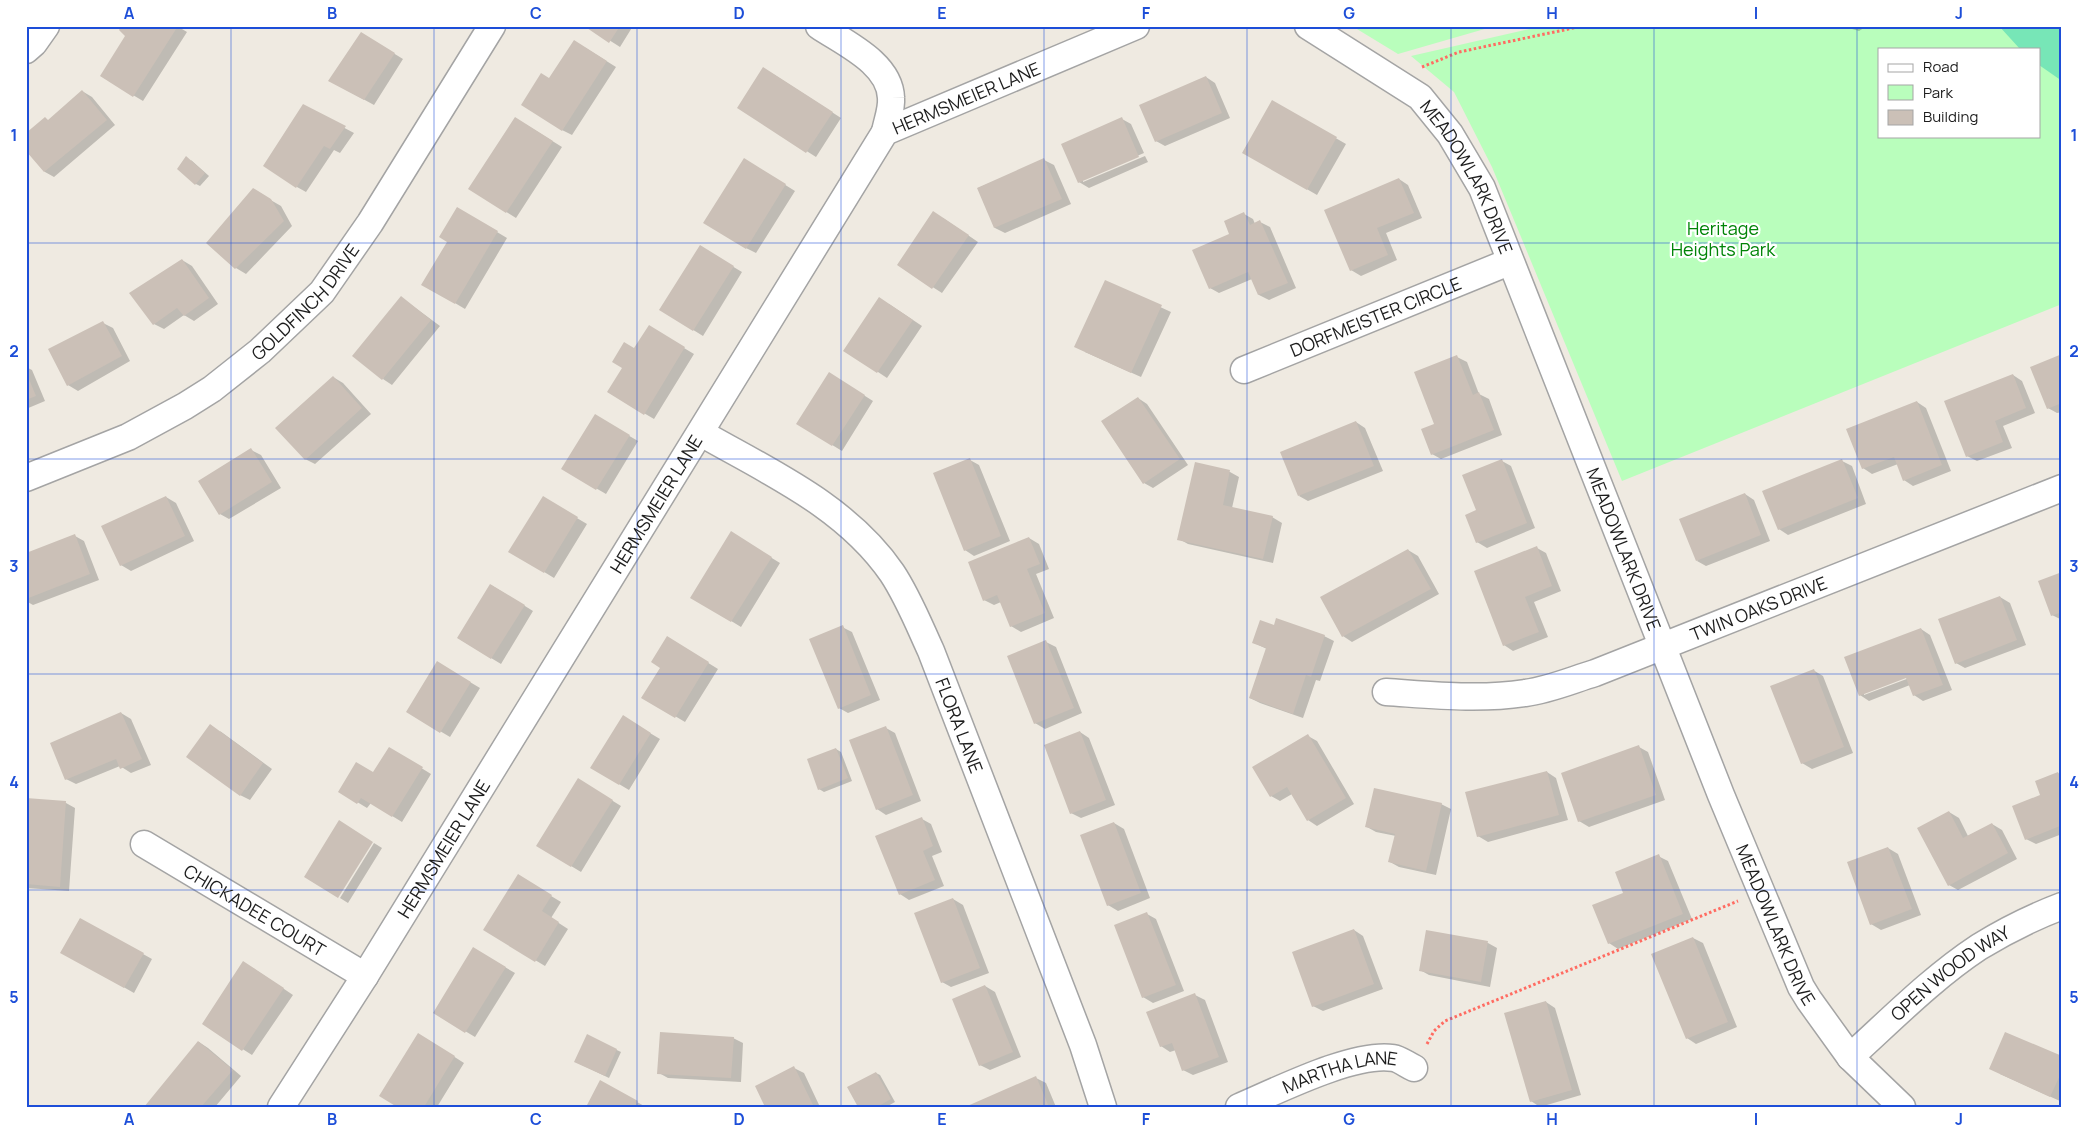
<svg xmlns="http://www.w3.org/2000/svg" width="2088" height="1133" font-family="Manrope,sans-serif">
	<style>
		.park { fill: #b9febc; fill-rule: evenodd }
		.pitch { fill: #77e6b7 }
		.shadow { fill: #0003; fill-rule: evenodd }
		.building { fill: #cbc0b7 }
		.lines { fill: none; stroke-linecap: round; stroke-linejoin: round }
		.minor-casing { stroke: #a4a4a4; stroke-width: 29 }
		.path { stroke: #ff6c62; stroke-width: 3; stroke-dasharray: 2.5 2.5; stroke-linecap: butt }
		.minor { stroke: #fff; stroke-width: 26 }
		.grid { fill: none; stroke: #1d4ed8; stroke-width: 1; stroke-opacity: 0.55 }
		.labels { text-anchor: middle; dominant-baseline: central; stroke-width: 4.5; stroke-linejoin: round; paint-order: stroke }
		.street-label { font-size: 18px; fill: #1d1d1d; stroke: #fff }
		.park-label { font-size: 18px; fill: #018407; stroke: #fff }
		.neatline { fill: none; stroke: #1d4ed8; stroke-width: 2 }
		.grid-label { font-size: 16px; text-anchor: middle; font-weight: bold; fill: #1d4ed8 }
	</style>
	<rect width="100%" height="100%" fill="#efeae1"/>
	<path class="park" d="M1352,26H1495L1398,54Z
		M1543,26H2062V304L1622,481L1492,167L1454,92L1411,56ZM1879,49H2039V136H1879Z"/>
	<path class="pitch" d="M1999,26H2062V81L2039,65V49H2020Z"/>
	<path class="shadow" d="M177,26L187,32L143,101L101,76Z
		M587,26H633L620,47Z
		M1842,26H1867L1859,31Z
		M362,34L403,59L374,105L330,81Z
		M584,47L616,67L572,135L562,130Z
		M773,74L841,118L816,157L739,108Z
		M1206,77L1215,83L1230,118L1165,146L1156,141Z
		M82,91L92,97L115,125L54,177L45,172L26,149L49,121Z
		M1273,102L1346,144L1317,195L1243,152Z
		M303,106L354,133L340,153L334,150L306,192L297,187Z
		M1122,119L1131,124L1144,153L1083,179V182L1145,156L1148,162L1089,188L1079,182Z
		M525,124L562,147L516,218L470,189Z
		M191,160L209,176L200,186L196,184Z
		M1044,160L1054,165L1071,204L1005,233L995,228L978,188Z
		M753,165L795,191L756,253L746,248Z
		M1399,179L1408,185L1422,218L1386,233L1397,260L1361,276L1351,270Z
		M253,190L281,206L292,226L246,274L236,268L208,243Z
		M457,208L507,238L465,309L423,284L449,241Z
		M1244,214L1253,219L1255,224L1260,222L1270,227L1296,288L1269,300L1259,295L1252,279L1219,293L1210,288L1231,234Z
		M943,218L978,242L942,293L898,265Z
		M700,247L742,272L703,336L661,310Z
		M182,260L192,266L218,304L194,321L184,315L164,329L154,324Z
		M1106,282L1171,312L1141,377L1085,352Z
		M402,298L440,326L392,385L383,379Z
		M889,304L922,326L887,378L845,350Z
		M103,323L113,328L130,361L78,391L68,385Z
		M649,327L694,354L654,419L608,392Z
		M2062,356V412L2057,413L2048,408Z
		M1457,357L1467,362L1479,394L1489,399L1502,435L1441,459L1432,454L1435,425Z
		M26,367L32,370L45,401L26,409Z
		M2013,375L2022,381L2035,413L2003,426L2012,448L1977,461L1967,456Z
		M333,377L343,383L371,414L315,464L305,459Z
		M838,379L873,401L842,451L798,424Z
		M1138,398L1147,404L1188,465L1153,488L1144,483Z
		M1917,402L1926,408L1951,471L1913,486L1904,480L1898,464L1872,474L1863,468Z
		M595,416L638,441L606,494L563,469Z
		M1356,422L1365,428L1383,471L1308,501L1299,496Z
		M251,450L261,455L281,488L229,519L220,514Z
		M970,460L979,465L1010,541L974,556L965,550Z
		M1502,461L1511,466L1535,528L1487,548L1477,542L1478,511Z
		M1842,461L1852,466L1866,504L1788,535L1779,529Z
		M1196,464L1230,472L1239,477L1232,508L1272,517L1282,523L1273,563L1188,544L1179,539Z
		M1745,494L1754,500L1770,541L1706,566L1697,561Z
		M166,497L176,503L194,541L131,571L121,565Z
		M543,498L587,524L554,578L510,551Z
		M731,533L780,563L741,627L692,597Z
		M75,536L84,541L99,580L33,605L26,601V554Z
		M1029,538L1039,544L1049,569L1036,574L1054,618L1021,632L1011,626L1001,602L994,605L984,600Z
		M1537,548L1546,553L1561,591L1534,602L1548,637L1513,651L1504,645Z
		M1408,550L1418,556L1439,594L1352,642L1343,636Z
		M2062,574V620L2052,615Z
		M491,585L533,611L501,664L458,638Z
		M2000,597L2010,603L2026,645L1965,668L1956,663Z
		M1275,626L1324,636L1334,641L1320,681L1316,680L1303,718L1260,703L1250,698L1267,649L1254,643Z
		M842,627L852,632L880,700L848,713L839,708Z
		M1921,629L1930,635L1952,690L1923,701L1914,695L1910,685L1869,701L1860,695ZM1911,675L1912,677L1864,695V693Z
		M668,638L718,669L685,722L643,697L661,667Z
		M1046,642L1056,647L1082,713L1045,729L1035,723Z
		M438,663L480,688L450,737L408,712Z
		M1813,670L1823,676L1853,753L1812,769L1802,763Z
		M121,713L131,719L151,765L131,773L120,766L76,784L66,779Z
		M623,717L660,739L629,790L592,768Z
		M886,728L895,733L921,801L886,815L877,809Z
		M220,731L272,769L250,800L240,795Z
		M1080,732L1089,738L1115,805L1081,818L1071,813Z
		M1308,736L1317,741L1354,804L1317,826L1308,820L1292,794L1280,801L1271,796Z
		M1639,747L1648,752L1665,800L1589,827L1579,821Z
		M389,748L431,774L402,822L371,803L367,808L339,791L373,774Z
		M836,749L841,752L852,781L824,792L819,789Z
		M1547,772L1556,778L1568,820L1488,842L1478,836Z
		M2058,773L2062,776V834L2036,844L2026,839L2042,796Z
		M579,780L621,806L581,872L538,846Z
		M26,800L66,803L75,808L69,891L26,888Z
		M1441,804L1451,809L1436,875L1399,867L1390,862L1396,836L1376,832L1367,827Z
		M1949,812L1959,818L1968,836L1992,824L2002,830L2017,859L1958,890L1949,885Z
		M922,819L931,824L942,852L932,856L944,886L909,900L900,894Z
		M1114,823L1124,829L1150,898L1118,911L1108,905Z
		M374,843L382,848L348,903L340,898Z
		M1888,848L1898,854L1921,915L1881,930L1871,924Z
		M1658,856L1668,861L1692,919L1618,949L1609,943L1625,893Z
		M518,876L561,902L551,918L568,929L545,966L485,930Z
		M953,899L963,905L989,973L951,987L942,982Z
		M1147,914L1156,919L1184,991L1153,1003L1143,997Z
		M80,919L152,959L134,993L62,952Z
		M1354,930L1363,936L1383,989L1323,1011L1313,1006Z
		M1427,932L1488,943L1497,948L1490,987L1429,975L1420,970Z
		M1693,938L1703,943L1737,1027L1696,1044L1687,1038Z
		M474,949L515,973L475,1037L435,1013Z
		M253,968L293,995L252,1055L203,1024Z
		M985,986L995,992L1021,1057L990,1070L980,1065Z
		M1195,995L1205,1000L1228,1062L1193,1075L1183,1070L1176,1050L1170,1052L1161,1046Z
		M1546,1002L1555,1008L1581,1095L1540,1107L1531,1101Z
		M587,1036L621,1052L609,1078L580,1064Z
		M733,1038L743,1043L741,1082L668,1078L659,1073Z
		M428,1040L464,1063L437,1107H399Z
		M199,1042L208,1048L241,1076L215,1107H146Z
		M2062,1058L2060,1101L2000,1074Z
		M794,1068L804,1073L820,1107H767Z
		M876,1073L880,1075L895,1102L886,1107H860Z
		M1036,1078L1046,1083L1056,1107H968Z
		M601,1082L646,1107H587Z"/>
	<path class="building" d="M121,26H178L133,97L100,76L125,36L119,30Z
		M584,26H620L609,43Z
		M361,32L395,53L364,100L328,81Z
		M574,40L607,61L562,131L521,105L541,73L549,78Z
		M763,67L833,112L806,153L737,108Z
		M1206,76L1222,113L1155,142L1139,105Z
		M82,90L107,120L44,172L26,151V133L45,117L48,120Z
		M1272,100L1337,137L1307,190L1242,153Z
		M303,104L346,126L330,149L324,146L296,188L263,166Z
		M515,117L553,141L506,213L468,189Z
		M1122,117L1139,157L1078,183L1061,144Z
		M186,156L205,173L195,185L177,169Z
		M744,158L786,184L746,249L703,223Z
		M1044,158L1062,199L994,228L977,188Z
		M1399,178L1414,213L1377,228L1388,255L1350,271L1324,210Z
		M253,188L271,199L284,221L235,269L206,243Z
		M457,207L498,231L455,304L421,285L447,242L439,237Z
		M933,211L969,235L932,289L897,265Z
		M1244,212L1250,225L1260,220L1288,283L1258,295L1248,272L1209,289L1192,250L1229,234L1224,221Z
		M700,245L734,266L693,331L659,310Z
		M182,259L209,298L184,316L177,308L153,325L129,293Z
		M1105,280L1162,305L1131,373L1074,347Z
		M401,296L431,320L382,380L352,356Z
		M879,297L913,320L877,373L843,351Z
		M103,321L122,356L67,386L48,349Z
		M649,325L685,347L644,415L607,392L622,368L612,362L624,342L634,348Z
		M2062,354V403L2047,409L2030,367Z
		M1457,355L1473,395L1479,392L1494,430L1431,455L1421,429L1434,424L1414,372Z
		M26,372L36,396L26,400Z
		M829,372L865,395L832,446L796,424Z
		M2013,374L2026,408L1995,421L2003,442L1966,457L1944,401Z
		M333,376L362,408L305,460L275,428Z
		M1138,397L1180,459L1143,484L1101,421Z
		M1917,401L1942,465L1903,481L1894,457L1862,469L1846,429Z
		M595,414L630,435L596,490L561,469Z
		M1356,421L1374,466L1298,496L1280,452Z
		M251,448L272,482L219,515L198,481Z
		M970,458L1001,536L964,551L933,473Z
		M1502,459L1527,523L1476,543L1465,515L1476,510L1462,475Z
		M1842,459L1858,498L1778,530L1762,491Z
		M1195,462L1230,470L1223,505L1273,516L1263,559L1177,540Z
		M1745,493L1761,535L1696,561L1679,519Z
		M166,496L185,536L120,566L101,526Z
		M543,496L578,517L544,573L508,552Z
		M731,531L772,557L731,622L690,598Z
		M75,534L90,574L26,599V553Z
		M1029,537L1040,564L1027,569L1045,613L1010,627L997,595L983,601L968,562Z
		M1537,546L1552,586L1525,597L1539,632L1503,646L1474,571Z
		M1408,549L1431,589L1342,637L1320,597Z
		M2062,572V612L2051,616L2038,581Z
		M490,584L525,605L491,659L457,638Z
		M2000,596L2017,640L1955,664L1938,619Z
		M1276,618L1325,635L1311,677L1306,675L1293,714L1249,698L1266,648L1252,643L1260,620L1274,625Z
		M843,625L871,695L838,709L809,639Z
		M1921,628L1943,685L1913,696L1906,678L1859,696L1844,657Z
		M667,636L709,662L675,718L641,698L660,668L651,662Z
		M1046,640L1074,708L1034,724L1007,656Z
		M437,661L471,682L440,733L406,712Z
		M1814,669L1844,747L1801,764L1770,686Z
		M121,712L142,759L120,769L116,759L65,780L50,743Z
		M623,715L651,733L619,785L590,768Z
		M210,724L263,763L240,796L186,757Z
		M886,726L913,795L876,810L849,740Z
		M1080,731L1106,800L1070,814L1044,745Z
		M1308,734L1346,798L1307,821L1287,787L1270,797L1252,767Z
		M1639,745L1656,795L1578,822L1561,773Z
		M389,747L423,767L392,817L361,798L357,804L338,792L356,762L373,772Z
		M836,748L848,778L818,790L807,759Z
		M1547,771L1559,815L1477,837L1465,792Z
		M2058,772L2062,783V830L2060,826L2025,840L2012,806L2040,795L2035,781Z
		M578,778L613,800L571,867L536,846Z
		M1374,788L1442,803L1426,871L1388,862L1395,834L1365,827Z
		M26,798L66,801L60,887L26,884Z
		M1949,811L1963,838L1992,823L2008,853L1948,886L1917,828Z
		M922,817L933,846L923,851L935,880L899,895L875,836Z
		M339,820L373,842L338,898L304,877Z
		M1114,822L1141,893L1107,906L1080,835Z
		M1888,847L1912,909L1870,925L1847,862Z
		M1659,854L1683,914L1608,944L1592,905L1623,893L1615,872Z
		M518,874L552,895L542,911L559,922L535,962L483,930Z
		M953,898L980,968L941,983L914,913Z
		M1147,912L1176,985L1142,998L1114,925Z
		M80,918L144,953L124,988L60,953Z
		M1354,929L1374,984L1312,1007L1292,952Z
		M1426,930L1488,941L1481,982L1419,971Z
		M1693,937L1728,1022L1686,1039L1651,954Z
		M473,947L506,967L465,1033L433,1013Z
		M243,961L284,988L242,1051L202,1024Z
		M985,985L1013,1052L979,1066L952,999Z
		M1195,993L1219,1057L1182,1071L1172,1043L1160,1047L1146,1012Z
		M1546,1001L1572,1090L1530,1102L1504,1013Z
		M660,1032L734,1037L731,1078L657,1074Z
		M2005,1032L2062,1056V1071L2050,1097L1989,1069Z
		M418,1033L455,1056L424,1107H397L379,1096Z
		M587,1034L617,1049L605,1076L574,1062Z
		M198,1041L233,1070L201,1107H144Z
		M794,1066L814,1107H765L755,1086Z
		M876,1072L891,1099L877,1107H858L847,1087Z
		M1036,1076L1049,1107H965Z
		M600,1080L638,1101L635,1107H586Z"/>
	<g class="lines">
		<g class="minor-casing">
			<g id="minor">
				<path d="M819,26C844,43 890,63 891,98C892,109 887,121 885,132"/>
				<path id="s1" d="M1308,26L1420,97L1450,134L1482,188L1721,795L1801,987L1809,1000L1850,1057L1902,1107"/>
				<path d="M26,50L34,43L46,26"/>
				<path id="s2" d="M1244,370L1509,262"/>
				<path id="s3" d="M701,433C769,472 846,506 892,573C908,597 919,625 931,651L1083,1045L1103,1107"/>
				<path id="s4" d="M26,478L128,437L185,406L212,389L260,351L322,292L370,223L492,26"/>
				<path id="s5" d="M1386,692C1433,695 1479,700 1525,693C1549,690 1572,680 1595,673L2062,488"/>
				<path id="s6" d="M144,844L365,976"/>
				<path id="s7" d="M1850,1057C1891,1020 1932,978 1979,947C2005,931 2033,917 2062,906"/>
				<path id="s8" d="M281,1107L365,976L885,132L1136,26"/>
				<path id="s9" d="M1239,1107C1277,1091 1353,1052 1393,1058C1400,1059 1407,1065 1414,1068"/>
			</g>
		</g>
		<path class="path" d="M1422,67L1459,52L1583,26
			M1427,1044L1434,1031L1445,1021L1738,901"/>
		<use href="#minor" class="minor"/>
	</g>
	<path class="grid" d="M231,26V1107M434,26V1107M637,26V1107M841,26V1107M1044,26V1107M1247,26V1107M1451,26V1107M1654,26V1107M1857,26V1107M26,243H2062M26,459H2062M26,674H2062M26,890H2062"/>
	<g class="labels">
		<g class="street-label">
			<text stroke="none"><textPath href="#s8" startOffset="1235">HERMSMEIER LANE</textPath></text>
			<text stroke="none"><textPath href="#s1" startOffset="226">MEADOWLARK DRIVE</textPath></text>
			<text stroke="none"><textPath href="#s4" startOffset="335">GOLDFINCH DRIVE</textPath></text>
			<text stroke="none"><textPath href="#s2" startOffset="142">DORFMEISTER CIRCLE</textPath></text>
			<text stroke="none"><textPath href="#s8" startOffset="710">HERMSMEIER LANE</textPath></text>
			<text stroke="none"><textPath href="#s1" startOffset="631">MEADOWLARK DRIVE</textPath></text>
			<text stroke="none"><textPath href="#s5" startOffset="388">TWIN OAKS DRIVE</textPath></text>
			<text stroke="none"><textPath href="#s3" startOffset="406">FLORA LANE</textPath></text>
			<text stroke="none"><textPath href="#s8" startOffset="305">HERMSMEIER LANE</textPath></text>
			<text stroke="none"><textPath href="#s6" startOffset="129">CHICKADEE COURT</textPath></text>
			<text stroke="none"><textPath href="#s1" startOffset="1036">MEADOWLARK DRIVE</textPath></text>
			<text stroke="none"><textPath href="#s7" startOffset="131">OPEN WOOD WAY</textPath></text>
			<text stroke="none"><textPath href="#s9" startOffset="108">MARTHA LANE</textPath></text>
		</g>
		<g class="park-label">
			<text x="1723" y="228">Heritage<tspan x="1723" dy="21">Heights Park</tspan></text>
		</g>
	</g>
	<rect width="2088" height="1133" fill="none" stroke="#ffffff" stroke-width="55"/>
	<rect x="1878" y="48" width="162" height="90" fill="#ffffff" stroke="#a5a5a5"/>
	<rect x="1888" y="64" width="25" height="8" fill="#ffffff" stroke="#a5a5a5"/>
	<text x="1923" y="72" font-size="15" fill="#1d1d1d">Road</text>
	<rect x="1888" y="85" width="25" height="15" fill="#b9febc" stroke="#a5a5a5"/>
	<text x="1923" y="98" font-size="15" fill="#1d1d1d">Park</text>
	<rect x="1888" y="110" width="25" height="15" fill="#cbc0b7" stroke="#a5a5a5"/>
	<text x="1923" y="122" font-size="15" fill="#1d1d1d">Building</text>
	<rect x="28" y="28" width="2032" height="1078" class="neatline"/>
	<g class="grid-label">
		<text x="129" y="19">A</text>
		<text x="332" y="19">B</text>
		<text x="536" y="19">C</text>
		<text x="739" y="19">D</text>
		<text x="942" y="19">E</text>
		<text x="1146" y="19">F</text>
		<text x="1349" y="19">G</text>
		<text x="1552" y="19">H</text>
		<text x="1756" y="19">I</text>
		<text x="1959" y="19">J</text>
		<text x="14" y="141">1</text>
		<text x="2074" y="141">1</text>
		<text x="14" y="357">2</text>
		<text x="2074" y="357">2</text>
		<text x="14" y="572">3</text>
		<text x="2074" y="572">3</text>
		<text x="14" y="788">4</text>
		<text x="2074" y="788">4</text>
		<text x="14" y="1003">5</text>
		<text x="2074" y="1003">5</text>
		<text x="129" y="1125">A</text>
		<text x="332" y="1125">B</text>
		<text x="536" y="1125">C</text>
		<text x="739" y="1125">D</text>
		<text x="942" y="1125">E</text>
		<text x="1146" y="1125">F</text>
		<text x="1349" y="1125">G</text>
		<text x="1552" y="1125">H</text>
		<text x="1756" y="1125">I</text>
		<text x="1959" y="1125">J</text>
	</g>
</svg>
